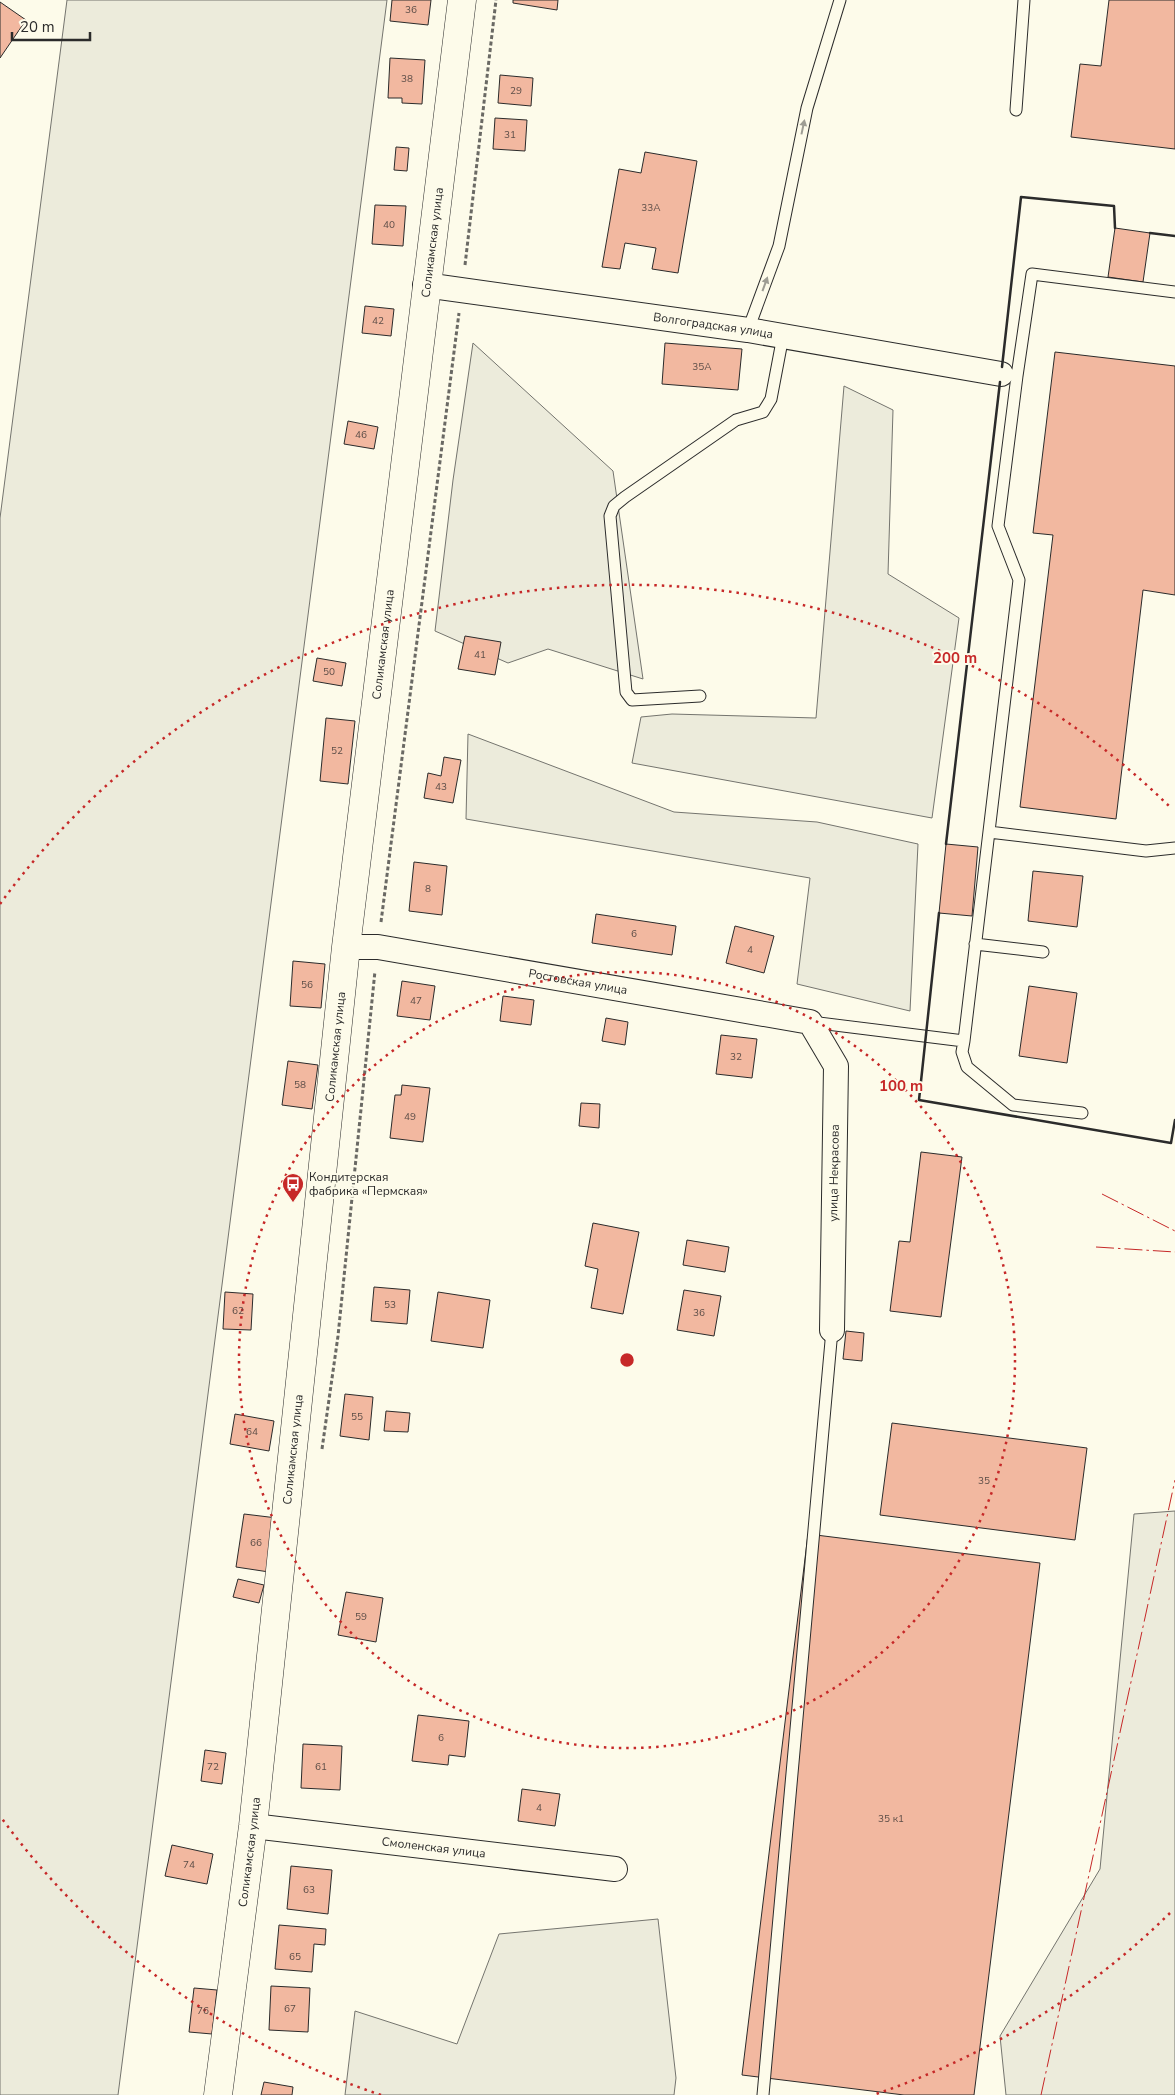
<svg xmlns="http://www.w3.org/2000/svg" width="1175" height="2095" font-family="'Nunito Sans',sans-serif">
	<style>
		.green { fill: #ecebdb; stroke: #74746e }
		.building { fill: #f2b8a0; stroke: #2b2b2b }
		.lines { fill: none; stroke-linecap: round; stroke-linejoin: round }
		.service-casing { stroke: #2b2b2b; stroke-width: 13 }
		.minor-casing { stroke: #2b2b2b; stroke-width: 26 }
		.primary-casing { stroke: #2b2b2b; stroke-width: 29 }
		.path { stroke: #6a6964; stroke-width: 3; stroke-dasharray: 4 2.5; stroke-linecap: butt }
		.service { stroke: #fdfbea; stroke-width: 11 }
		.minor { stroke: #fdfbea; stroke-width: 24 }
		.primary { stroke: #fdfbea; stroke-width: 28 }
		.wall { stroke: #2b2b2b; stroke-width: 2.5 }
		.power { stroke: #c62828; stroke-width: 1; stroke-dasharray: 18 4 2.5 4; stroke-linecap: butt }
		.oneway { fill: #9e9d94 }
		.ring { fill: none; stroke: #c62828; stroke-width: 2.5; stroke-dasharray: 2.5 5 }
		.labels { text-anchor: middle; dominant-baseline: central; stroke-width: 4; stroke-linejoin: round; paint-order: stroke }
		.number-label { font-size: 10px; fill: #5d4e48 }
		.street-label { font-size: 12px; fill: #2b2b2b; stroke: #fdfbea }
		.poi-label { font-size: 12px; fill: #2b2b2b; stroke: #fdfbea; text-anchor: start }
		.centre { fill: #c62828; stroke: #fdfbea; stroke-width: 2.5 }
		.ring-label { font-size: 15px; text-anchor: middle; font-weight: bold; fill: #c62828; stroke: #fdfbea; stroke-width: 4; stroke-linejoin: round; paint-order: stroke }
	</style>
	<rect width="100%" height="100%" fill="#fdfbea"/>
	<path class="green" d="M67,0H387L118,2095H0V518Z
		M473,343L613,471L643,679L548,649L508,663L435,631L453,480Z
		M844,386L893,410L888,574L959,618L932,818L632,763L641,717L672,714L816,718Z
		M468,734L674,812L817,822L918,844L910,1011L797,984L810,878L466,819Z
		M1175,1511V2095H1006L1000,2036L1100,1869L1134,1514Z
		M658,1919L676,2078L674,2095H345L355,2011L457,2044L499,1934Z"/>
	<path class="building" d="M392,0H431L428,25L390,21Z
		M513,0H558L557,10L513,3Z
		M1109,0H1175V149L1071,137L1080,64L1101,66Z
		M0,2L26,20L0,58Z
		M390,58L425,60L422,104L402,103V98H388Z
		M500,75L533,78L531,106L498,103Z
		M495,118L527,120L525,151L493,149Z
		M396,147L409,148L407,171L394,170Z
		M645,152L697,161L678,273L652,269L656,248L625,243L620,269L602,267L619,169L641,173Z
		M375,205L406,206L403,246L372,244Z
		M1115,228L1150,233L1143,282L1108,277Z
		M365,306L394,309L391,336L362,333Z
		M665,343L742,349L738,390L662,384Z
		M1055,352L1175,366V595L1143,590L1116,819L1020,807L1053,535L1033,533Z
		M348,421L378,427L374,449L344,444Z
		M465,636L501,642L495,675L458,669Z
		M317,658L346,663L342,686L313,681Z
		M326,718L355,721L348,784L320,781Z
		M444,757L461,760L453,803L424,798L428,773L441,776Z
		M946,844L978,847L972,916L939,913Z
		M414,862L447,866L442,915L409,911Z
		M1033,871L1083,876L1077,927L1028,921Z
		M596,914L676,926L672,955L592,943Z
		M735,926L774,936L764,973L726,963Z
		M293,961L325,964L321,1008L290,1006Z
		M402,981L435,986L430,1020L397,1016Z
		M1029,986L1077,993L1067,1063L1019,1056Z
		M503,996L534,1000L531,1025L500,1021Z
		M606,1018L628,1022L625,1045L602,1041Z
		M721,1035L757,1039L752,1078L716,1074Z
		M288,1061L318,1065L312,1109L282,1105Z
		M402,1085L430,1088L423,1142L390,1138L395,1095H401Z
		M581,1103L600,1104L599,1128L579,1126Z
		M921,1152L962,1157L941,1317L890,1311L899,1241L910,1242Z
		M593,1223L639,1232L623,1314L591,1308L598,1269L585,1266Z
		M687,1240L729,1247L725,1272L683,1265Z
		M374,1287L410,1290L407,1324L371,1321Z
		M684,1290L721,1296L714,1336L677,1330Z
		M225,1292L253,1294L251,1330L223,1329Z
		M438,1292L490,1300L483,1348L431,1341Z
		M846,1331L864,1333L862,1361L843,1359Z
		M345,1394L373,1397L369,1440L340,1436Z
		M386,1411L410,1413L408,1432L384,1431Z
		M235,1414L274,1421L269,1451L230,1444Z
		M892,1423L1087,1448L1075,1540L880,1515Z
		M244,1514L277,1518L269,1572L236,1567Z
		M808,1534L1040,1563L974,2095H904L742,2075Z
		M238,1579L264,1585L259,1603L233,1597Z
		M346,1592L383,1598L376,1642L338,1635Z
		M418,1715L469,1721L465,1757L449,1755L448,1765L412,1761Z
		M303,1744L342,1746L340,1790L301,1788Z
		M205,1750L226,1753L222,1784L201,1781Z
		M522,1789L560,1794L555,1826L518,1821Z
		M172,1845L213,1854L207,1884L165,1876Z
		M291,1866L332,1870L328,1914L287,1909Z
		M279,1925L326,1929L325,1945L314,1944L312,1972L275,1969Z
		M271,1986L310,1988L308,2032L269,2030Z
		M194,1988L217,1990L212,2034L189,2032Z
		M264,2082L293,2087L292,2095H261Z"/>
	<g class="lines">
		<g class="service-casing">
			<path id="service" d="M1016,110L1024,0
				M748,330L779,246L807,108L840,0
				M1017,376L1032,274L1175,292
				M700,696L632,700L626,692L610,516L614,506L625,497L736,420L763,412L771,399L783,336
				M989,832L1146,851L1175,848
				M975,944L1043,952
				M811,1022L964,1041L1019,580L998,526L1017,376L1001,374
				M964,1041L962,1052L967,1067L1013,1105L1082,1113
				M763,2095L832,1330"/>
		</g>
		<g class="minor-casing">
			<g id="minor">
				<path id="s1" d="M425,285L748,330L1001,374"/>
				<path id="s2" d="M346,947H378L810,1022L836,1066L832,1330"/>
				<path id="s3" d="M253,1826L615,1869"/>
			</g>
		</g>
		<g class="primary-casing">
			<g id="primary">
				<path id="s4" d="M218,2095L253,1826L346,947L462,0"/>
			</g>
		</g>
		<path class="path" d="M465,265L496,0
			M381,922L459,313
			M322,1449L338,1336L375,971"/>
		<use href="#service" class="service"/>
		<use href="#minor" class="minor"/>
		<use href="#primary" class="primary"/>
		<path class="wall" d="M1150,233L1175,236
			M1002,367L1021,197L1114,206L1115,228
			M946,844L1000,382
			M939,913L919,1100L1171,1143L1175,1120"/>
		<path class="power" d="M1102,1194L1175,1231
			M1096,1247L1175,1252
			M1041,2095L1175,1480"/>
	</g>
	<defs><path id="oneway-solid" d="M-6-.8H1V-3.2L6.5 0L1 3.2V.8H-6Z" transform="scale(1.25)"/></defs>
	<g class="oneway">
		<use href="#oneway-solid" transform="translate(803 127) rotate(-78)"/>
		<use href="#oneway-solid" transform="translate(765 284) rotate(-70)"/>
	</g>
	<g class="ring">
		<circle cx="627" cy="1360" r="388"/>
		<path d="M1170 1913A775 775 0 0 1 873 2095M381 2095A775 775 0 0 1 0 1816M0 904A775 775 0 0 1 1170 807"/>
	</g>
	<defs>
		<g id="bus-pin" transform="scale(1.125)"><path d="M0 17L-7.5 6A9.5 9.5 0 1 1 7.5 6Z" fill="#c62828" stroke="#fdfbea"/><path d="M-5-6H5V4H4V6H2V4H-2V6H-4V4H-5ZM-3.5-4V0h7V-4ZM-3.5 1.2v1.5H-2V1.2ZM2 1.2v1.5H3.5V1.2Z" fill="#fff"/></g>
	</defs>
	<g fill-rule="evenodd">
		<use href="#bus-pin" x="293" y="1184"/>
	</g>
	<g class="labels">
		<g class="number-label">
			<text x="411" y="10">36</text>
			<text x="407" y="79">38</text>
			<text x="516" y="91">29</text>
			<text x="510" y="135">31</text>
			<text x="651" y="208">33А</text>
			<text x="389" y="225">40</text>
			<text x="378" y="321">42</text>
			<text x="702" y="367">35А</text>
			<text x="361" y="435">46</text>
			<text x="480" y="655">41</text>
			<text x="329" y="672">50</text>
			<text x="337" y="751">52</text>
			<text x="441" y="787">43</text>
			<text x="428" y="889">8</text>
			<text x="634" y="934">6</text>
			<text x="750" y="950">4</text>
			<text x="307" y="985">56</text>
			<text x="416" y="1001">47</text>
			<text x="736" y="1057">32</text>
			<text x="300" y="1085">58</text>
			<text x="410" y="1117">49</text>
			<text x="390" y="1305">53</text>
			<text x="238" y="1311">62</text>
			<text x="699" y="1313">36</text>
			<text x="357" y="1417">55</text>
			<text x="252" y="1432">64</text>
			<text x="984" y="1481">35</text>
			<text x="256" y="1543">66</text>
			<text x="361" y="1617">59</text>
			<text x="441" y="1738">6</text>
			<text x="213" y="1767">72</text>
			<text x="321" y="1767">61</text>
			<text x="539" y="1808">4</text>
			<text x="891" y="1819">35 к1</text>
			<text x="189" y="1865">74</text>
			<text x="309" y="1890">63</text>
			<text x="295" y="1957">65</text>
			<text x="290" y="2009">67</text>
			<text x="203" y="2011">76</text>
		</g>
		<g class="street-label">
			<text stroke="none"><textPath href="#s4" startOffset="1865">Соликамская улица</textPath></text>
			<text stroke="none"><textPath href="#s1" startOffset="291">Волгоградская улица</textPath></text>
			<text stroke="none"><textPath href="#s4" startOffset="1460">Соликамская улица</textPath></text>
			<text stroke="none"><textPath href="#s2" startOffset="235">Ростовская улица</textPath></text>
			<text stroke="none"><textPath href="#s4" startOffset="1055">Соликамская улица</textPath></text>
			<text transform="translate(834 1173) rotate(-89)">улица Некрасова</text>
			<text stroke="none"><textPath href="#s4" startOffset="650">Соликамская улица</textPath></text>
			<text stroke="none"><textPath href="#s3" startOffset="182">Смоленская улица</textPath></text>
			<text stroke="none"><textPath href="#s4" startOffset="245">Соликамская улица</textPath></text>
		</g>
		<g class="poi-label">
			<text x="309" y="1177">Кондитерская<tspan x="309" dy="14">фабрика «Пермская»</tspan></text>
		</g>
	</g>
	<circle cx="627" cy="1360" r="8" class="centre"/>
	<g class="ring-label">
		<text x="955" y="663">200 m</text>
		<text x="901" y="1091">100 m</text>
	</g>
	<path d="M12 32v8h78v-8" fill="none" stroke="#2b2b2b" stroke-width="2.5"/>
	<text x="20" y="32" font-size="15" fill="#2b2b2b" stroke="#fdfbea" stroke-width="4" paint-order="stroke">20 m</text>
</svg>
